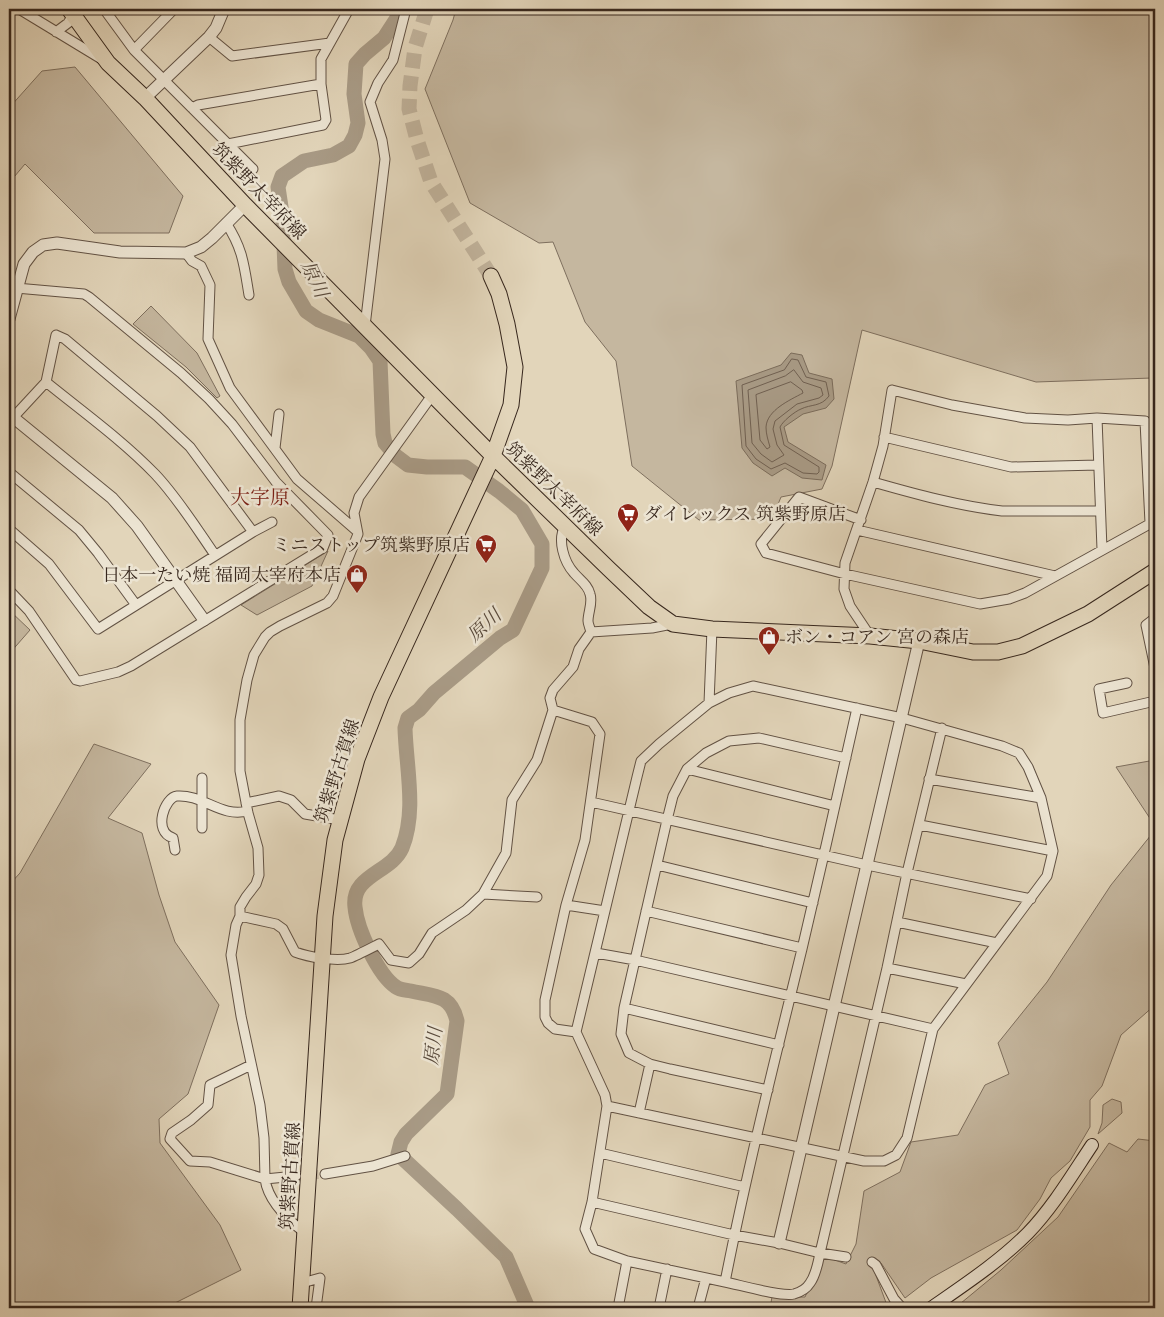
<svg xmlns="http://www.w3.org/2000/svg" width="1164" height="1317" font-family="'Libre Caslon Text','Noto Serif JP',serif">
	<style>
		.green { fill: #c5b79f; stroke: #7e6f5e }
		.water { fill: #a89a85; stroke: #7b6c5b }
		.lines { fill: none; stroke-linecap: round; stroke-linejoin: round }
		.shore { stroke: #706051; stroke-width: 1 }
		.river { stroke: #a89a85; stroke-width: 15 }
		.minor-tunnel { stroke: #c0b29b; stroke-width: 9; stroke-dasharray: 9 4.5; stroke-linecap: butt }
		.primary-tunnel { stroke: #c0b29b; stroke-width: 15; stroke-dasharray: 15 8; stroke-linecap: butt }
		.minor-casing { stroke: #625244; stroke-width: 11 }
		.tertiary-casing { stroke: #625244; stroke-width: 13 }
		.secondary-casing { stroke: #37271d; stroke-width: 14 }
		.primary-casing { stroke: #37271d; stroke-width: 17 }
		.minor { stroke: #ece4d2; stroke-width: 9 }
		.tertiary { stroke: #ece4d2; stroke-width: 11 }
		.secondary { stroke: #ece4d2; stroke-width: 12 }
		.primary { stroke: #e2d5ba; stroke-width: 15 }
		.labels { text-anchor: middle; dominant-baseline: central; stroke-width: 5; stroke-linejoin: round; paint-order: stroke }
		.street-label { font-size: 18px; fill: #37271d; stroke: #ece4d2 }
		.poi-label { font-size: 18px; fill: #37271d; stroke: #ece4d2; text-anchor: start }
		.water-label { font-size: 19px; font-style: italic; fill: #594a3c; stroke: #ece4d2 }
		.quarter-label { font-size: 20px; fill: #7a1f14; stroke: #ece4d2 }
	</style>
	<rect width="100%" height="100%" fill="#e2d5ba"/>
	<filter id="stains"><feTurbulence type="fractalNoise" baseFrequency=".004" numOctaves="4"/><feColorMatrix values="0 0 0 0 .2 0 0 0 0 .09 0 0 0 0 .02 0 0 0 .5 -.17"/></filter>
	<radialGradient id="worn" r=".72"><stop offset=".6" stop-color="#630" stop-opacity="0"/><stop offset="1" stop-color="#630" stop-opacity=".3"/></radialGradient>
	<path class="green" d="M456,9H1155V381L1152,378L1036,382L862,330L832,466L822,489L781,497L772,519L699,520L632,466L616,361L585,322L553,242L539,243L470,203L425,89L453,20Z
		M75,67L183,196L169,233H94L25,164L9,183V108L42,71Z
		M151,306L197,353L220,396L217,398L186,367L133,324Z
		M328,551L312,586L257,615L241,605Z
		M9,610L30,630L9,654Z
		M94,744L151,764L108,818L142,833L159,895L175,942L219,1005L188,1094L159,1119L160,1143L220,1225L241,1270L165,1308H9V885L20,873Z
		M1155,760V826L1116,767Z
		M1155,830V1005L1121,1035L1102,1086L1090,1100V1127L1070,1161L1051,1178L1040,1199L1017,1230L931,1278L905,1298L881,1263L871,1262L888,1308H770L772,1297H805L824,1256L846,1264L856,1244L864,1191L900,1172L911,1142L958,1135L985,1085L1009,1074L998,1043L1047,982L1111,885Z
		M1112,1099L1121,1102L1122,1113L1098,1134L1102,1123L1103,1105Z
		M1138,1139L1155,1141V1308H955L1001,1270L1058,1217L1109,1143L1127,1152Z"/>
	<path class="water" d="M791,353L802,355L809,373L832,379L834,399L826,408L803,414L784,427L788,442L826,465L822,480L802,478L785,468L772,476L753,463L742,448L736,381L781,365Z"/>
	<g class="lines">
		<path class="shore" d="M792,359L798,360L806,377L826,382L829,396C821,407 811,404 801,409C794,412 783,421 780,427L784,445L819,467V472L817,474L803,473L785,463L771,469L756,459L746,446L742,385L784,370Z
			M794,370L803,382L821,388L823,395L819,398L797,404L775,421L773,429L777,445L784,455L772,462L761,454L752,443L748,390L785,376Z
			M791,382L802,390L803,393C790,400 767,410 766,427C766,434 768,440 770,447L767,449L760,440L756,395Z"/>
		<path class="river" d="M398,9L397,18L384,38L365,54L356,64L354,94L358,123L355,135L349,146L333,155L304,161L282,176L278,187L283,220L285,269L289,282L306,311L319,320L359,336L371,348L380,361L383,434L385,443L396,456L408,465L427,467H465L499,491L522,510L542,544V568L513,630L500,638L434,693L419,710L408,718L405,728C406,767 417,811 402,848C391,873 351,875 355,907C357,929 378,975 396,987C400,990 406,990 411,991C434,996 451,994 457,1021L447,1094L406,1134L401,1142L398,1154L457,1209L506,1257L528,1308"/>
		<path class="minor-tunnel" d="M296,1176L325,1174"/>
		<path class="primary-tunnel" d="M427,9L415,48L410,86L409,109L417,140L431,182L491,276"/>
		<g class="minor-casing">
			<path id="minor" d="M19,9L103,60
				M104,9L134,50L253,169
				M56,32L68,23L73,15
				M209,37L232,56L330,43
				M134,50L174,9
				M192,108L198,105L321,84
				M228,144L323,125L326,120L321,84V59L349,9
				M226,223C243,249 244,265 249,295
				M186,253L192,261L201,266L210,285L208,339L230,388L297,479L357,531
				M365,326L385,159L382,140L370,102L378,83L393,60L406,9
				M46,382C83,412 122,440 155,474C177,497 197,529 215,555
				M1097,418L1145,421L1150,523
				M9,422L46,382L56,335L65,339L157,416L190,447L253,532L98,629L49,564L9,529
				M884,437L1011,467L1098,465
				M275,448L279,414
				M9,472L79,530L98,553L136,605
				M873,482C915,494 959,506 1002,511H1100
				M861,520L799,497L761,544L766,553L845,574L980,604L1009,599L1025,593L1155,521
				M565,526C557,540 564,562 574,573C580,580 588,585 590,594C593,603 588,612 588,621C588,624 590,628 591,632
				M857,530L1055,576
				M253,532L272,522
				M9,590L29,611L76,680L80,681L118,672L131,666L323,548L328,535L276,482L232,424L209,399L181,373L89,297L84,294L16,288
				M1155,618L1146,625L1155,668
				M870,636L850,606L844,589L845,563L873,482L883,446L892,390L952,405L1025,418L1068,420L1097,418L1102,549
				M1127,683L1099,689L1103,713L1155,701
				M709,703L712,629
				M553,710L592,722L600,734L585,840L566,905L545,1000V1017L548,1023L555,1029L576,1032
				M687,769L835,806
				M929,779L1041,798
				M591,802L867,865L1031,899
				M246,803L279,796L291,800L305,814L340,820
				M920,825L1053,851
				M202,828V778
				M175,850L173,838C152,831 165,797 177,796C202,794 222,818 247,811
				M657,865L813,903
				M483,894L537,897
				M566,905L605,911
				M646,911L802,948
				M240,916L276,924L283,929L295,952C308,957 337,962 350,958C356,956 373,947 379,944L391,960L409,963L419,954L432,933L466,910L483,894L506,853L512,800L537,760L553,710L550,698L553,690L573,667L579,649L591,632L652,628L672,624
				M897,922L997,943
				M596,953L635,960L933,1029
				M887,968L966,984
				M624,1008L779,1045
				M251,1065L210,1085L208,1105L191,1120L172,1133L170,1139L190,1161L210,1162L265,1179C268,1201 288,1220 305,1233
				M768,1090L670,1069L650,1064L629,1053L621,1034L624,1008L667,820L673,796L687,769L706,753L729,741L759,738L846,758
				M607,1106L864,1161H884L896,1155L907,1138L933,1029L1047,876L1053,851L1041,798L1028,767L1019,753L1002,746L902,718L753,686L729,693L709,703L659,744L641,761L637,777L576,1032L605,1095L607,1106L592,1202L585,1229L594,1249L627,1261L725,1282C747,1170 775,1059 802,949C821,869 839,788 857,708
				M639,1113L650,1064
				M600,1153L745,1187
				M325,1174L373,1166L405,1156
				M296,1176L265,1179L264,1138L260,1105L241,1016L231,955L236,925L240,916V907L246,897L256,884L259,875L258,848L248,813L240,771V720L247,680L254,655L265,637L270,632L280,626L327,603L333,596L358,534L354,513L359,497L433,394
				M592,1202L734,1235L779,1243L820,1253L846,1257
				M872,1262L876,1265L894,1299L902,1308
				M725,1282C740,1285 781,1297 794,1294C801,1292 807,1288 810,1283C816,1275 818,1263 820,1253L887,968L907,873L942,728
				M302,1283L320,1278L316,1308
				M618,1308L627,1261
				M659,1308L667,1269
				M698,1308L706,1278"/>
		</g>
		<g class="tertiary-casing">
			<path id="tertiary" d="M145,98L209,37L216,28L224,9
				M9,319L24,264L33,252L43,245L57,243L120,252L186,253L201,247L212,238L245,205
				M9,414L112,498L137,526L204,620
				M779,1243L919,641"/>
		</g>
		<g class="secondary-casing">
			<path id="secondary" d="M931,1308C964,1285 999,1262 1028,1233C1053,1207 1072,1175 1092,1145"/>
		</g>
		<g class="primary-casing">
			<path id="primary" d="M69,9L108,63L145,98L245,205L493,456L609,569L649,607L673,624L712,629L870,636L919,641L973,652H998L1022,646L1088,614L1155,571
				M300,1308L325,916L335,840L357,759L381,697L493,456L511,405L515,367L507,324L499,294L491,276"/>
		</g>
		<use href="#minor" class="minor"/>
		<use href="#tertiary" class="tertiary"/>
		<use href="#secondary" class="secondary"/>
		<use href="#primary" class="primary"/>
	</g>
	<defs>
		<g id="supermarket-pin" transform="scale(1.125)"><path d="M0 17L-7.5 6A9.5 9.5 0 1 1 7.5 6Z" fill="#8f2418" stroke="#ece4d2"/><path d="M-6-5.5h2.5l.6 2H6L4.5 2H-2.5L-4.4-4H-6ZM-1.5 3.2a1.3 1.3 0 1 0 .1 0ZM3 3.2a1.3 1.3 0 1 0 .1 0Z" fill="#fff"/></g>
		<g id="shop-pin" transform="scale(1.125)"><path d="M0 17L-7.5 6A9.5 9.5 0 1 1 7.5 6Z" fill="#8f2418" stroke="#ece4d2"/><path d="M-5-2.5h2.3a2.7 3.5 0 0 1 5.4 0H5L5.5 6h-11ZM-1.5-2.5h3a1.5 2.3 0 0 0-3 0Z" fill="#fff"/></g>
	</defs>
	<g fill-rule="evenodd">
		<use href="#supermarket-pin" x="628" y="514"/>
		<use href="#supermarket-pin" x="486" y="545"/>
		<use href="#shop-pin" x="357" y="575"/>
		<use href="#shop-pin" x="769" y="637"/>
	</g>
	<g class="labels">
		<g class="street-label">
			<text transform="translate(259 191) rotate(46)">筑紫野太宰府線</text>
			<text transform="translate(554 489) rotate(44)">筑紫野太宰府線</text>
			<text transform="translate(337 771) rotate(-72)">筑紫野古賀線</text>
			<text transform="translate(290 1176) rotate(-86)">筑紫野古賀線</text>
		</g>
		<g class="poi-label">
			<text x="644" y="514">ダイレックス 筑紫野原店</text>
			<text x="470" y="545" text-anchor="end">ミニストップ筑紫野原店</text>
			<text x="341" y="575" text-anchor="end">日本一たい焼 福岡太宰府本店</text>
			<text x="785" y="637">ボン・コアン 宮の森店</text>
		</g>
		<g class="water-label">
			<text transform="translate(315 279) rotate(65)">原川</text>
			<text transform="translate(484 625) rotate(-43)">原川</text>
			<text transform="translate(433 1046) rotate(-83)">原川</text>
		</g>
		<g class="quarter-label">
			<text x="260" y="497">大字原</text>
		</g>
	</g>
	<rect width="1164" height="1317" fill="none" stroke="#e2d5ba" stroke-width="30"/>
	<rect x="10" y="10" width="1144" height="1297" fill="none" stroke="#37271d" stroke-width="2.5"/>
	<rect x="15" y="15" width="1134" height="1287" fill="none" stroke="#37271d"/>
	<rect width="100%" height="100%" filter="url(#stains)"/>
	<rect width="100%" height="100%" fill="url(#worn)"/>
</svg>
